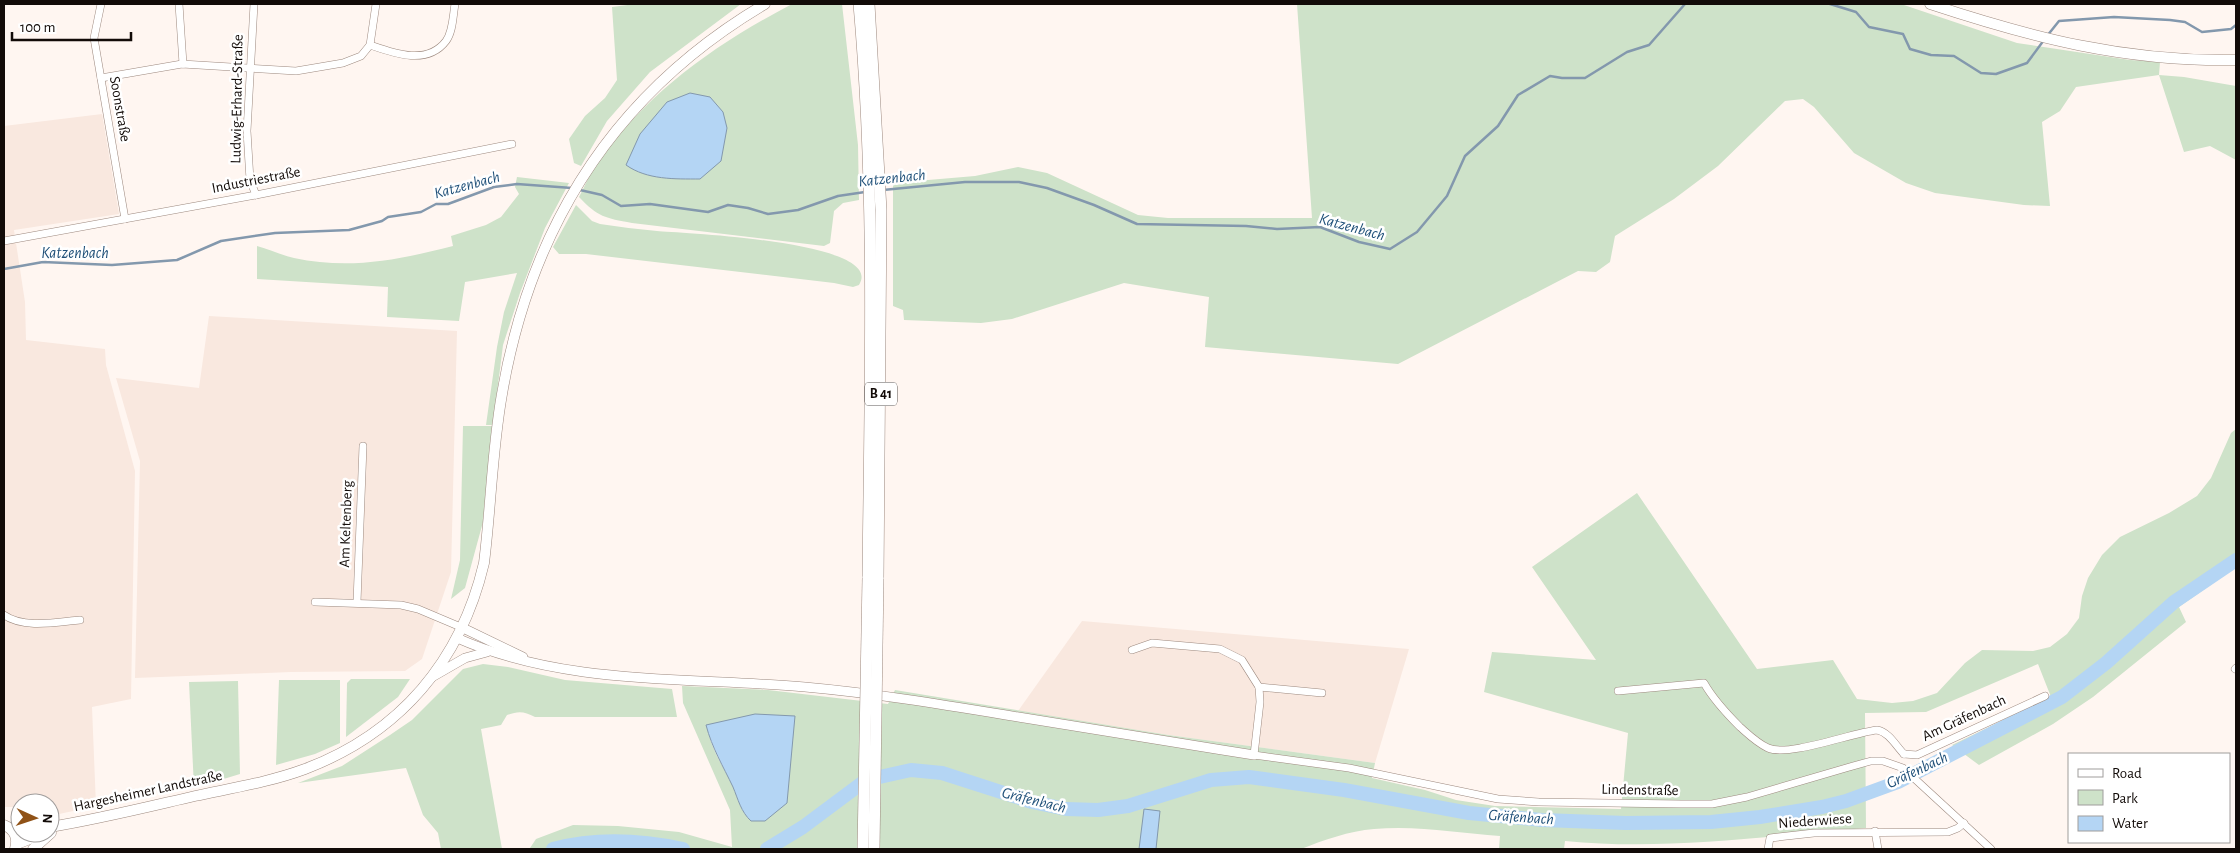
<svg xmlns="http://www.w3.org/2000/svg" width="2240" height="853" viewBox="0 0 2240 853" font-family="'Alegreya Sans',sans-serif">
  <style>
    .built { fill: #f9e8df }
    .green { fill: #cee2c9; fill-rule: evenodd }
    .water { fill: #b4d5f4; stroke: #8398ad }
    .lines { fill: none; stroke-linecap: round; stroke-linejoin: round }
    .stream { stroke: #8398ad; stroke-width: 2.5 }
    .river { stroke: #b4d5f4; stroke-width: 14 }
    .minor-casing { stroke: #9d897f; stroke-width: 8 }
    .tertiary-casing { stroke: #9d897f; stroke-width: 10 }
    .secondary-casing { stroke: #9d897f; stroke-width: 11 }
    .trunk-casing { stroke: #9d897f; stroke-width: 12 }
    .minor { stroke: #fff; stroke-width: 7 }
    .tertiary { stroke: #fff; stroke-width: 9 }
    .secondary { stroke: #fff; stroke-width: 10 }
    .trunk { stroke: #fff; stroke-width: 11 }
    .trunk-bridge-casing { stroke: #9d897f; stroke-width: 12; stroke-linecap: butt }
    .trunk-bridge { stroke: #fff; stroke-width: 11 }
    .labels { text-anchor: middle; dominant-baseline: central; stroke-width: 5; stroke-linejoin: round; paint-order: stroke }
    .shield { fill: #fff; stroke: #595452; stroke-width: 1 }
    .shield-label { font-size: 14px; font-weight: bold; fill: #120b08 }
    .street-label { font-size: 15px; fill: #120b08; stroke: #fff }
    .water-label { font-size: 16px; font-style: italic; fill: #1e4f78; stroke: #fff }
  </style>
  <rect width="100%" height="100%" fill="#fff6f1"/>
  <!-- built -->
  <g class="built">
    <path d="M 102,114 L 119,214 L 14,230 L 25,302 L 26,340 L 105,349 L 106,365 L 135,471 L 131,699 L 92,707 L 96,806 L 50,816 L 50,803 L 20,803 L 20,812 L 13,807 L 4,807 L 4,126 Z"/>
    <path d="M 209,316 L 457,331 L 451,572 L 422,659 L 405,671 L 291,672 L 135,678 L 140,461 L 116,378 L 199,388 Z"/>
    <path d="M 1082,621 L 1409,649 L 1375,763 L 1168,735 L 1018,711 Z"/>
  </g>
  <!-- green -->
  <g class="green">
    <path d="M 635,4 L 741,4 L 650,72 L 607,121 L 581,166 L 574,163 L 569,139 L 585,116 L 605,98 L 617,80 L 612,7 Z"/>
    <path d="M 792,4 L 842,4 L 858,145 L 859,200 L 843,203 L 834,211 L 830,243 L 824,246 L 632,223 C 605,218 598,217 579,197 C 585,186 590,173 597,163 C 649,91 714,45 792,4 Z"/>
    <path d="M 1297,4 L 1901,4 L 2017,43 L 2130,60 L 2160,62 L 2159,75 L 2184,77 L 2236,86 L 2236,160 L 2210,146 L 2184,152 L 2159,75 L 2076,87 L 2060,111 L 2042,122 L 2050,206 L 2024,205 L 1935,193 L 1906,183 L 1854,153 L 1814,107 L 1803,99 L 1785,101 L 1718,166 L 1674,199 L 1615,236 L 1610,262 L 1596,272 L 1578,271 L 1398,364 L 1205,347 L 1209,297 L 1124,283 L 1012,319 L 981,323 L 904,320 L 903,310 L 893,306 L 893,183 L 975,176 L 1018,167 L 1047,173 L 1138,215 L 1168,218 L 1312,218 Z"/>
    <path d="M 517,177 L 569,183 L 545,228 L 520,293 L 503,345 L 493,425 L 486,425 L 497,347 L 504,312 L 517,273 L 465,282 L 459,321 L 387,317 L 388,287 L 257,279 L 257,246 C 269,249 281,255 294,258 C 350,270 398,260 453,246 L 451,236 L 486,225 L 501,217 L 519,194 L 515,187 Z"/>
    <path d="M 576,205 L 592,221 L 600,224 C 619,227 638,229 657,231 C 680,233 887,241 859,285 L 853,287 L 834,283 L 586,254 L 559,254 L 553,247 Z"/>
    <path d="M 463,426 L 492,426 L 483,522 L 465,588 L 451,599 L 460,560 Z"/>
    <path d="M 2236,429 L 2236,567 L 2179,607 L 2186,622 L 2093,697 L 2053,724 L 1979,765 L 1952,745 L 2051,697 L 2038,664 L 1926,712 L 1865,713 L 1866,828 C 1766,836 1665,851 1565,841 L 1564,849 L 1499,849 L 1500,836 C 1459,833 1416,825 1374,829 C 1349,831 1324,840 1301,849 L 524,849 L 530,848 L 536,839 L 573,825 L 618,826 L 679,832 L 732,847 L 730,810 L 683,703 L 682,686 L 768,690 L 888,704 L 895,690 L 1168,735 L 1375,763 L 1372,778 L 1425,790 L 1456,800 L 1495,806 L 1621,809 L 1628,733 L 1484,692 L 1492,652 L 1596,660 L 1532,567 L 1637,493 L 1757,669 L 1833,660 L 1857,699 L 1892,703 L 1913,701 L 1937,693 L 1965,663 L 1982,650 L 2033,651 L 2050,647 L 2067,634 L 2079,618 L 2082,596 L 2088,578 L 2102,555 L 2120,537 L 2169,513 L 2197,496 L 2211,478 L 2231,433 ZM 707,725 L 751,821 C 741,812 738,799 733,786 C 723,766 710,748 707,725 Z"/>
    <path d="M 483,664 L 508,667 L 565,680 L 672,689 L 677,717 L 535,717 C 524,711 518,711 507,715 L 501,725 L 481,729 L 502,849 L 441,849 L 438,833 L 423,815 L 406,768 L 298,783 L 342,766 L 390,735 L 412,720 L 463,669 Z"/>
    <path d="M 351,679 L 410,679 L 398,697 L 346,737 L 347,683 Z"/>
    <path d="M 279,680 L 340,680 L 340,743 L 315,754 L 276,765 Z"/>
    <path d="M 238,681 L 240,774 L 194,788 L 189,682 Z"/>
  </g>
  <!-- water -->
  <g class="water">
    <path d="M 690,93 L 710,97 L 723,112 L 727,128 L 721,161 L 700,179 C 675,179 647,180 626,165 L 640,134 L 667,102 Z"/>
    <path d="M 755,714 L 795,716 L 787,803 L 765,821 L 751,821 C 741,812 738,799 733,787 C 723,766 712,748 706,725 Z"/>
    <path d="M 1144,809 L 1160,811 L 1156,849 L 1139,849 Z"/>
  </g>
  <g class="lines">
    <!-- stream -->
    <g class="stream">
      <path d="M 1830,4 L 1856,12 L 1869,27 L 1903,34 L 1910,49 L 1931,55 L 1954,56 L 1981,73 L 1996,74 L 2027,63 L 2044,40"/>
      <path d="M 2047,36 L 2059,21 L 2114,17 L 2170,20 L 2185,22 L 2202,32 L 2231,29 L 2236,25"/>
      <path d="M 580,190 L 602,195 L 621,206 L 650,204 L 708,212 L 728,205 L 748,208 L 768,214 L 798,210 L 838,196 L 865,192"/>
      <path d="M 883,190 L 965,182 L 1019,182 L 1047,188 L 1094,205 L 1137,224 L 1246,226 L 1277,229 L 1320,227 L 1359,242 L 1390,249 L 1417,232 L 1447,196 L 1465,156 L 1498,126 L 1518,95 L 1550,76 L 1562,78 L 1585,78 L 1627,52 L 1649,45 L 1685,4"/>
      <path d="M 4,269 L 43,262 L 112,265 L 177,260 L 221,241 L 275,233 L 349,230 L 382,221 L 388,217 L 421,212 L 436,204 L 448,204 L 494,187 L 517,184 L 572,188"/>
    </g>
    <!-- river -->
    <g class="river">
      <path d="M 553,849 C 594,838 641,840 683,849"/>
      <path d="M 767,849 L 803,827 L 866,780 L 911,770 L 942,773 L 1032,802 L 1066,809 L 1098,810 L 1128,806 L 1211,780 L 1249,777 L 1344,790 L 1469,813 L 1542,820 L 1626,823 L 1711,822 L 1760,817 L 1822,807 L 1846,801 L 1898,782 L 2062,697 L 2106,663 L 2174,602 L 2236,560"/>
    </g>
    <!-- minor casing -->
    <g class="minor-casing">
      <g id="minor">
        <path d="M 101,4 L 94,38 L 125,219"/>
        <path d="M 179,4 L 183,64"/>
        <path d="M 254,4 L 247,131 L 250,180 L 256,195"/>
        <path d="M 370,45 C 393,53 427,66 446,41 C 453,32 453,15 455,4"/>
        <path d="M 101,78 L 182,64 L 296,71 L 343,63 L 361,56 L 370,45 L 376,4"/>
        <path d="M 4,241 L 256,195 L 512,144"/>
        <path d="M 315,602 L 401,605 L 418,609 L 463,628"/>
        <path d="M 357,602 L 363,446"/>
        <path d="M 4,615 C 24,629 57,622 80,620"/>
        <path d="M 1132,650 L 1152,643 L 1220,649 L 1242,660 L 1259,687 L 1260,702 L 1254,755 L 1349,768 L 1498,799 L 1539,802 L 1681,804 L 1712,804 L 1747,797 L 1846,768 L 1871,761 L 1883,761 L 1903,768 L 1991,849"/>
        <path d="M 2235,669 L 2236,668"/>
        <path d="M 1259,687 L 1322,693"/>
        <path d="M 1618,691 L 1704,683 C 1713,699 1727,714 1740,727 C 1749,735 1757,743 1768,748 C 1789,757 1851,733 1877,730 C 1889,732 1896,746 1904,754"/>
        <path d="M 1904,754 L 1917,755 L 2045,696"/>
        <path d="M 1875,831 L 1878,849"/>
        <path d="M 1768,849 L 1770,838 L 1814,833 L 1948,832 L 1958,828 L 1964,823"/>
      </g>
    </g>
    <!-- tertiary casing -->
    <g class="tertiary-casing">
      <g id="tertiary">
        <path d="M 463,628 L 523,657"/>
        <path d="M 457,638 C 565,686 689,677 805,687 C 872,693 939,704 1006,715 C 1088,728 1171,742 1254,755"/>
        <path d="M 432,677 L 465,658 L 487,652"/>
      </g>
    </g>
    <!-- secondary casing -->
    <g class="secondary-casing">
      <g id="secondary">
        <path d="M 1930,4 C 2033,38 2126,62 2236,60"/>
        <path d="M 4,825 C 15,830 18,838 15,849"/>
        <path d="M 50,827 C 99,819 147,807 195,796 C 232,788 270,782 305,769 C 400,733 461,661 484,563 C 491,507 492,450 502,394 C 531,224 616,92 765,4"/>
        <path d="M 17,844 L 45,833"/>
        <path d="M 33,849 L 51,833"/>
      </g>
    </g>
    <!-- trunk casing -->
    <g class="trunk-casing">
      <g id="trunk">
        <path d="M 859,4 C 876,195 870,387 868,578"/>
        <path d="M 869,4 L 881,210 L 878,579"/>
      </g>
    </g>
    <!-- minor -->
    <use href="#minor" class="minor"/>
    <!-- tertiary -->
    <use href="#tertiary" class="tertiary"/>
    <!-- secondary -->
    <use href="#secondary" class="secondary"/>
    <!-- trunk -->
    <use href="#trunk" class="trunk"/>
    <!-- trunk-bridge casing -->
    <g class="trunk-bridge-casing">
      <g id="trunk-bridge">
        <path d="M 863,849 L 868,578"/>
        <path d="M 874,849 L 878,579"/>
      </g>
    </g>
    <!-- trunk-bridge -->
    <use href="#trunk-bridge" class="trunk-bridge"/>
  </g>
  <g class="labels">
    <!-- shield labels -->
    <rect class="shield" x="865" y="382.5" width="32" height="23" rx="4"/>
    <g class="shield-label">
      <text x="881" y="394">B 41</text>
    </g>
    <!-- street labels -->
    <g class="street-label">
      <text transform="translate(237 99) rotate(-89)">Ludwig-Erhard-Straße</text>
      <text transform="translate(120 109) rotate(80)">Soonstraße</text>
      <text transform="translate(256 180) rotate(-11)">Industriestraße</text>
      <text transform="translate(346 524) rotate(-88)">Am Keltenberg</text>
      <text transform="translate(1964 718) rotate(-25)">Am Gräfenbach</text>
      <text transform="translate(1640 790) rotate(1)">Lindenstraße</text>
      <text transform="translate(148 791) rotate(-12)">Hargesheimer Landstraße</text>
      <text transform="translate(1815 821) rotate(-4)">Niederwiese</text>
    </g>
    <!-- water labels -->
    <g class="water-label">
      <text transform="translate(892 178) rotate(-6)">Katzenbach</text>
      <text transform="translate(467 185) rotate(-15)">Katzenbach</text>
      <text transform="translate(1352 227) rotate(15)">Katzenbach</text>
      <text x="75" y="253">Katzenbach</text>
      <text transform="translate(1917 770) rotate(-25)">Gräfenbach</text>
      <text transform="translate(1034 800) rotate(14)">Gräfenbach</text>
      <text transform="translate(1521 817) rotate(4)">Gräfenbach</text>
    </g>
  </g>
  <!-- border -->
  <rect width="2240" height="853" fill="none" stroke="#120b08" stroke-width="10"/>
  <!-- legend -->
  <rect x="2068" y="753" width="162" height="90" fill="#ffffff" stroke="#a09d9c"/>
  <rect x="2078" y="769" width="25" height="8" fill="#ffffff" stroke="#a09d9c"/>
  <text x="2112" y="778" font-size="15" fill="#120b08">Road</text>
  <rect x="2078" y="790" width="25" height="15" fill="#cee2c9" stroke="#a09d9c"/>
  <text x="2112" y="803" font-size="15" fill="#120b08">Park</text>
  <rect x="2078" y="816" width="25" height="15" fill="#b4d5f4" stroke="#a09d9c"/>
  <text x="2112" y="828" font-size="15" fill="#120b08">Water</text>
  <!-- north arrow -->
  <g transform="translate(35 818) rotate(93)"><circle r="24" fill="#ffffff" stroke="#a09d9c"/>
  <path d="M0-4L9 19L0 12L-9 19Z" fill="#905217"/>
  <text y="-8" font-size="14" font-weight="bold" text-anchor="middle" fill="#120b08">N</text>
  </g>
  <!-- scale -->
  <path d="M12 32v8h119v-8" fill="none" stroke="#120b08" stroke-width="2.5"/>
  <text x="20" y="32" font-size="15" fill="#120b08" stroke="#ffffff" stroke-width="4" paint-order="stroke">100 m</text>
</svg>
